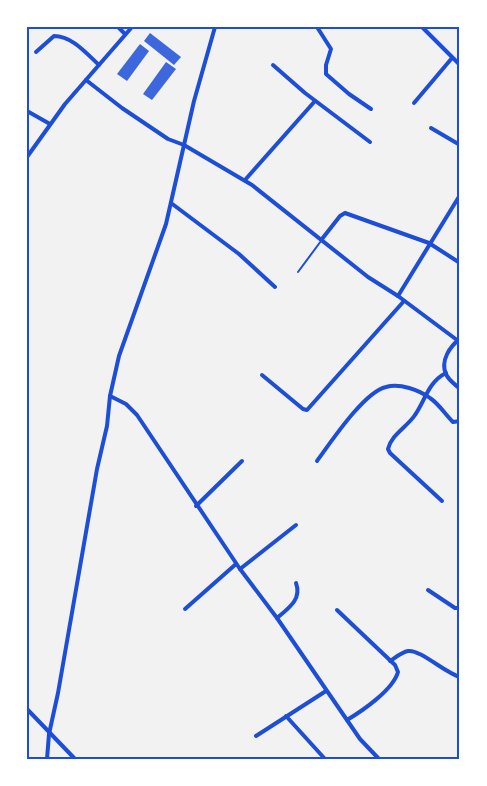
<svg xmlns="http://www.w3.org/2000/svg" width="487" height="786" viewBox="0 0 487 786" font-family="Mulish,sans-serif">
  <style>
    .building { fill: #3d67dc }
    .lines { fill: none; stroke-linecap: round; stroke-linejoin: round }
    .service { stroke: #1d4ed8; stroke-width: 2 }
    .minor { stroke: #1d4ed8; stroke-width: 4 }
    .neatline { fill: none; stroke: #1d4ed8; stroke-width: 2 }
  </style>
  <rect width="100%" height="100%" fill="#f2f2f2"/>
  <!-- building -->
  <g class="building">
    <path d="M 150,33 L 181,57 L 174,65 L 144,41 Z"/>
    <path d="M 140,44 L 149,51 L 127,81 L 117,74 Z"/>
    <path d="M 166,62 L 176,69 L 152,100 L 143,94 Z"/>
  </g>
  <g class="lines">
    <!-- service -->
    <path class="service" d="M 298,272 L 321,241"/>
    <!-- minor -->
    <g class="minor">
      <path d="M 118,27 L 125,34"/>
      <path d="M 317,27 L 331,49 L 326,65 L 326,74 L 349,94 L 371,109"/>
      <path d="M 422,27 L 460,65"/>
      <path d="M 36,52 L 54,36 C 72,36 86,53 99,65"/>
      <path d="M 273,65 L 305,93 L 370,142"/>
      <path d="M 86,80 L 122,108 L 168,139 L 184,145 L 252,185 L 368,277 L 398,296 L 457,340"/>
      <path d="M 414,103 L 452,58"/>
      <path d="M 27,111 L 50,124"/>
      <path d="M 431,128 L 460,145"/>
      <path d="M 27,157 L 65,104 L 132,27"/>
      <path d="M 245,180 L 315,101"/>
      <path d="M 171,203 L 239,254 L 275,287"/>
      <path d="M 322,239 L 340,216 L 345,213 L 429,243 L 460,263"/>
      <path d="M 398,296 L 460,195"/>
      <path d="M 460,339 C 450,346 440,361 446,374 C 448,380 456,385 460,389"/>
      <path d="M 262,375 L 303,409 L 307,410 L 404,301"/>
      <path d="M 110,396 L 126,404 L 137,415 L 240,569 L 277,618 L 360,739 L 379,759"/>
      <path d="M 317,461 C 331,442 364,392 386,387 C 400,383 419,390 430,398 C 439,404 445,414 453,422 L 460,421"/>
      <path d="M 442,501 L 390,453 L 388,449 C 391,435 407,427 415,415 C 425,401 428,382 446,373"/>
      <path d="M 196,506 L 242,461"/>
      <path d="M 240,569 L 296,525"/>
      <path d="M 428,590 L 455,608 L 460,608"/>
      <path d="M 185,609 L 236,564"/>
      <path d="M 337,610 L 395,665 L 398,672 C 393,690 362,711 347,720"/>
      <path d="M 277,618 C 289,608 302,599 296,583"/>
      <path d="M 390,661 C 396,657 402,652 408,651 C 420,649 445,673 460,677"/>
      <path d="M 27,709 L 75,759"/>
      <path d="M 286,716 L 325,759"/>
      <path d="M 256,736 L 326,691"/>
      <path d="M 47,759 L 49,734 L 58,693 L 97,469 L 107,426 L 110,396 L 119,356 L 166,224 L 194,101 L 215,27"/>
    </g>
  </g>
  <!-- border -->
  <rect width="487" height="786" fill="none" stroke="#ffffff" stroke-width="57"/>
  <rect x="28" y="28" width="430" height="730" class="neatline"/>
</svg>
